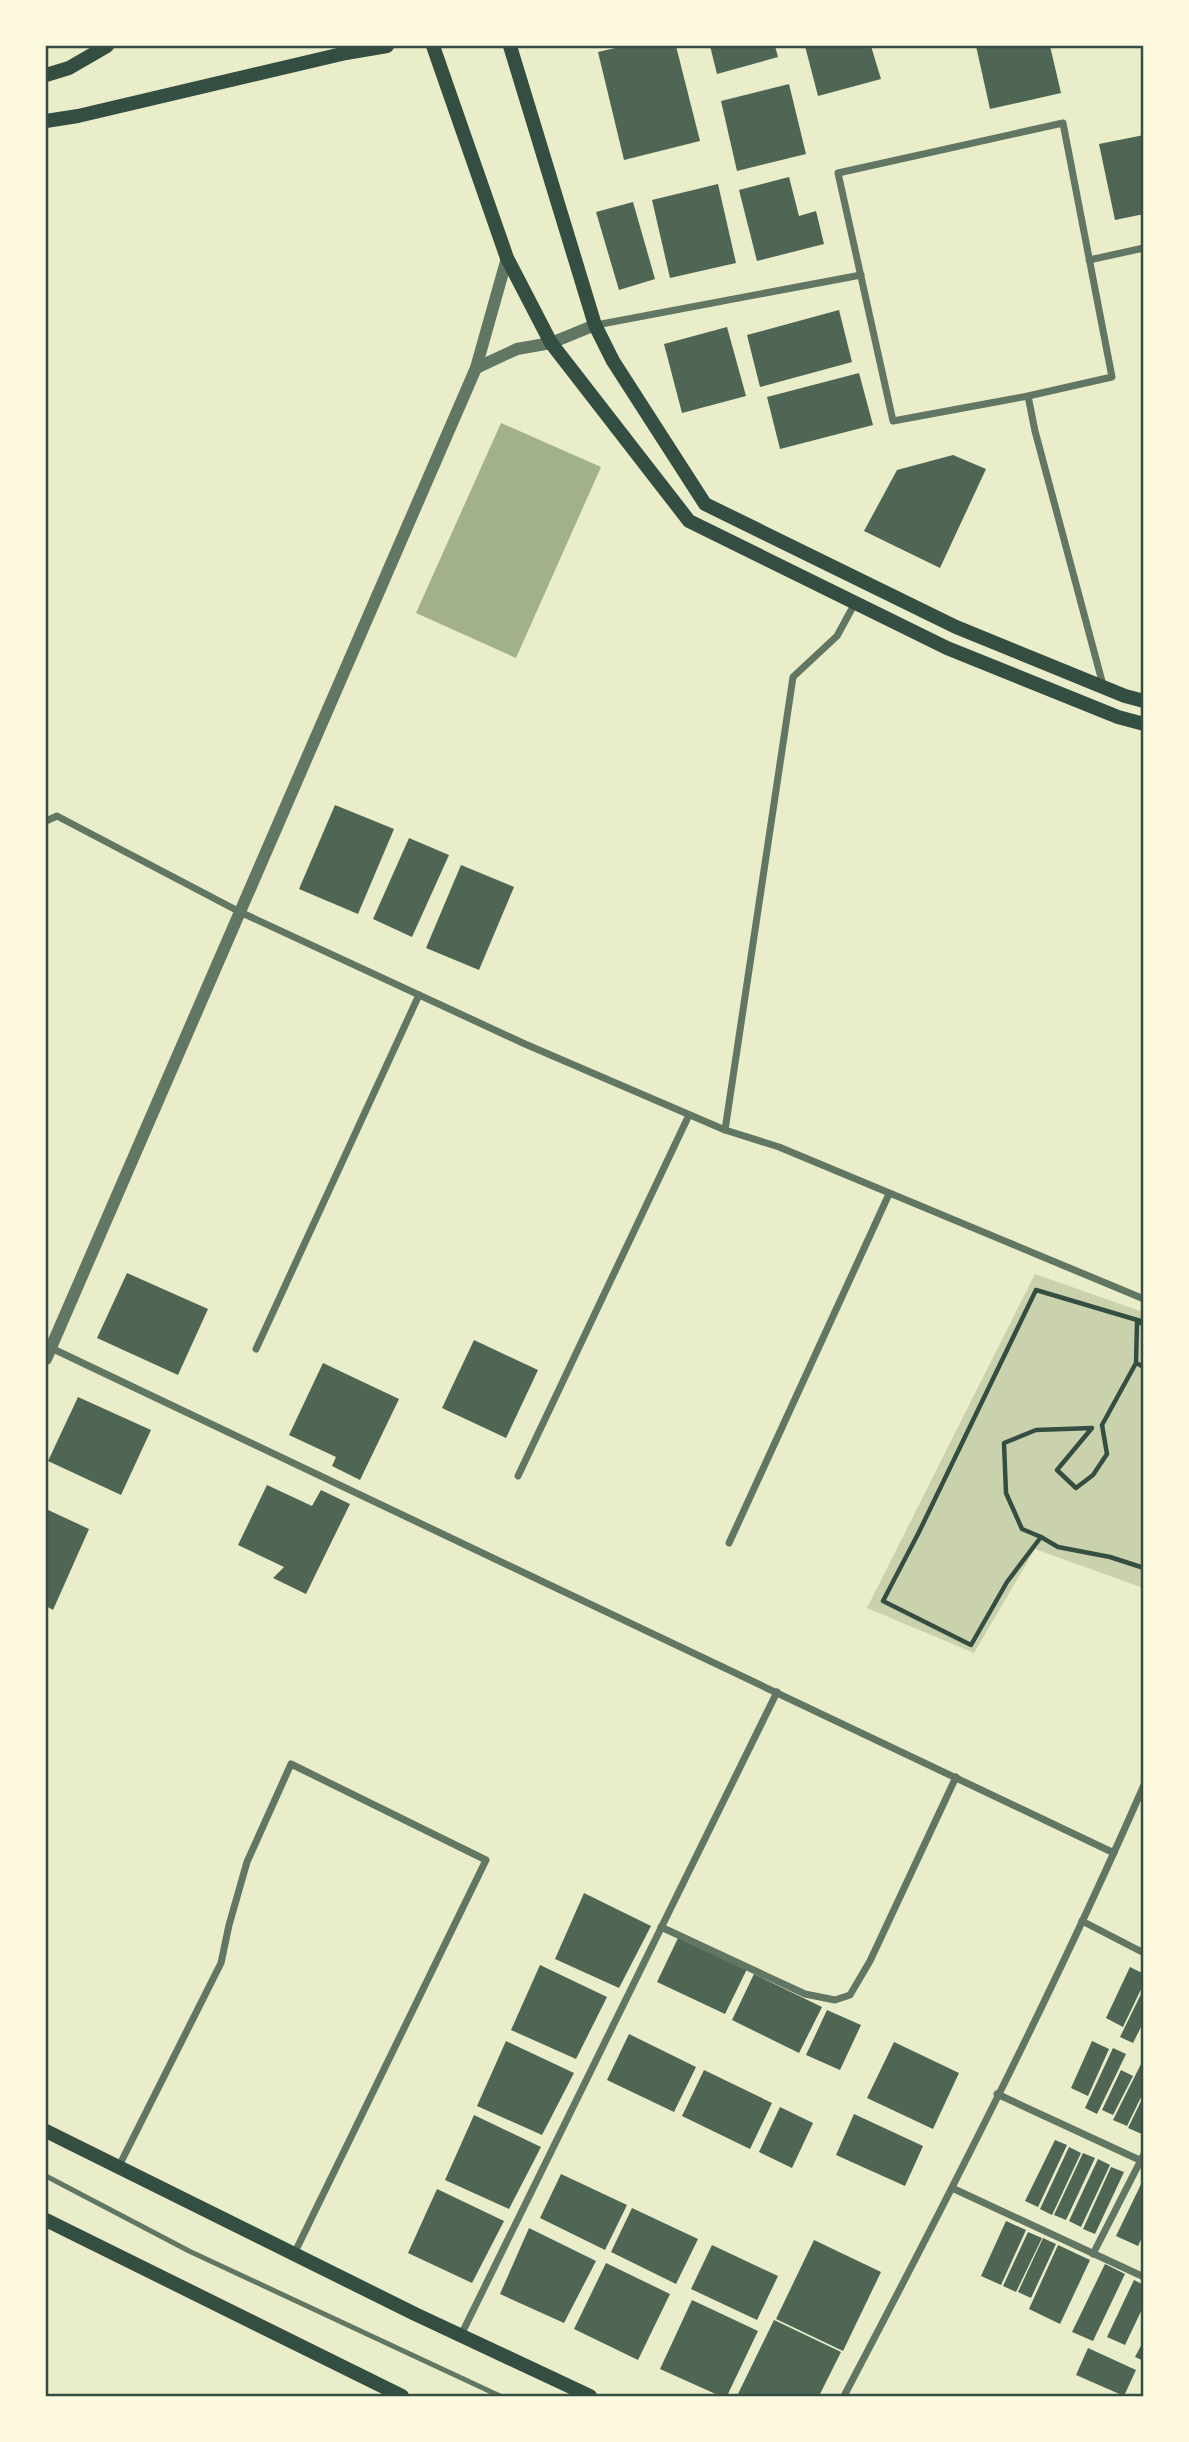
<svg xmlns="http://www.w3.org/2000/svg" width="1189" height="2442" viewBox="0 0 1189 2442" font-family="'Public Sans',sans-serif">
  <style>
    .green { fill: #cad2ad }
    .water { fill: #a3b18a }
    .building { fill: #4f6655 }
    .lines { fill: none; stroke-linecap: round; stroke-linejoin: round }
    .path { stroke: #344e41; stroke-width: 4.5 }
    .service { stroke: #617663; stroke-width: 5 }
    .minor { stroke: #617663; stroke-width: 7 }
    .tertiary { stroke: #617663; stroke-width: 12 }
    .secondary { stroke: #344e41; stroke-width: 14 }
    .neatline { fill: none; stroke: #344e41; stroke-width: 2.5 }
  </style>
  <rect width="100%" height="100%" fill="#e9edc9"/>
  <!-- green -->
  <path class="green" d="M 1035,1274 L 1143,1312 L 1143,1588 L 1035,1549 L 974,1653 L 867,1608 Z"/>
  <!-- water -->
  <path class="water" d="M 501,423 L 601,467 L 516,658 L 416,613 Z"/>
  <!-- building -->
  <g class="building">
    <path d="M 624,46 L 676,46 L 700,141 L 624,160 L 598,52 Z"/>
    <path d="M 710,46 L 775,46 L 778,57 L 717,74 Z"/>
    <path d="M 805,46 L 871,46 L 881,79 L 818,96 Z"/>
    <path d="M 976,46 L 1050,46 L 1061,93 L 990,109 Z"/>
    <path d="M 789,84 L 806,154 L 737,171 L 721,101 Z"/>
    <path d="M 1144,135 L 1144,214 L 1115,220 L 1099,144 Z"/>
    <path d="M 789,177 L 799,216 L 816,211 L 824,244 L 757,261 L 739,190 Z"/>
    <path d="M 718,184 L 736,263 L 670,278 L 652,200 Z"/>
    <path d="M 633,202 L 655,279 L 619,290 L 596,212 Z"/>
    <path d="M 839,310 L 852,362 L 760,387 L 747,335 Z"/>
    <path d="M 727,327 L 746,396 L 682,413 L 664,344 Z"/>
    <path d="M 859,373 L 873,425 L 780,449 L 767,397 Z"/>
    <path d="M 953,455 L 986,469 L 940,568 L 864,531 L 897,470 Z"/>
    <path d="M 335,805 L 394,829 L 358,914 L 299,889 Z"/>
    <path d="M 409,838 L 449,855 L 412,937 L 373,919 Z"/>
    <path d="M 461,865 L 514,887 L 479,970 L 426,948 Z"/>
    <path d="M 127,1273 L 208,1309 L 178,1375 L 97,1338 Z"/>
    <path d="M 474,1340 L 538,1370 L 506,1438 L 442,1408 Z"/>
    <path d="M 323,1363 L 399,1399 L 360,1480 L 332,1466 L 336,1457 L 289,1435 Z"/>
    <path d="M 78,1397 L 151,1430 L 121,1495 L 48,1461 Z"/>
    <path d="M 267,1485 L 312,1506 L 321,1490 L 350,1504 L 306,1594 L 273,1578 L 284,1567 L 238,1545 Z"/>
    <path d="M 46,1509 L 89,1529 L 53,1610 L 46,1606 Z"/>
    <path d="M 584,1893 L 651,1926 L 619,1988 L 555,1959 Z"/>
    <path d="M 679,1936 L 747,1969 L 725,2014 L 657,1982 Z"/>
    <path d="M 540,1965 L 607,1997 L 576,2059 L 511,2030 Z"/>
    <path d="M 1130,1967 L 1144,1974 L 1144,1983 L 1123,2027 L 1106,2018 Z"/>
    <path d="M 754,1974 L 822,2007 L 799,2053 L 732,2020 Z"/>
    <path d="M 1144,1988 L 1144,2021 L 1133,2043 L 1120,2037 Z"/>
    <path d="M 827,2010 L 861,2025 L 840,2070 L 806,2055 Z"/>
    <path d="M 629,2034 L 696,2067 L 674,2112 L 607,2080 Z"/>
    <path d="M 506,2041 L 574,2073 L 542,2135 L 477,2106 Z"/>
    <path d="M 1092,2041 L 1109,2049 L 1088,2096 L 1071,2088 Z"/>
    <path d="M 894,2042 L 959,2073 L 933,2129 L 867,2098 Z"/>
    <path d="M 1113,2048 L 1126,2054 L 1097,2114 L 1085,2108 Z"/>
    <path d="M 1144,2058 L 1144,2091 L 1127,2126 L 1113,2120 Z"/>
    <path d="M 704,2070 L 772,2103 L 750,2149 L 682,2116 Z"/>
    <path d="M 1121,2070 L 1133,2076 L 1113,2115 L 1102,2110 Z"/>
    <path d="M 1144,2095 L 1144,2135 L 1128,2128 Z"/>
    <path d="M 780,2107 L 813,2123 L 792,2168 L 759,2152 Z"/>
    <path d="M 854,2114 L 923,2146 L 905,2186 L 836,2155 Z"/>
    <path d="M 474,2115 L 541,2147 L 509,2209 L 445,2180 Z"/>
    <path d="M 1055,2140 L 1067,2145 L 1038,2207 L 1025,2201 Z"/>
    <path d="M 1069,2147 L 1081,2153 L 1052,2215 L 1040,2209 Z"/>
    <path d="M 1083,2153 L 1095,2158 L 1066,2220 L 1054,2215 Z"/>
    <path d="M 1098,2159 L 1110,2165 L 1081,2227 L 1069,2221 Z"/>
    <path d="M 1111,2167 L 1124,2172 L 1095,2234 L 1083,2229 Z"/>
    <path d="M 561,2174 L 627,2205 L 605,2250 L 540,2218 Z"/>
    <path d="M 1144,2178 L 1144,2233 L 1138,2246 L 1116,2236 Z"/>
    <path d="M 437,2189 L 504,2221 L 472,2283 L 408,2253 Z"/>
    <path d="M 632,2208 L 698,2239 L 676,2284 L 611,2252 Z"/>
    <path d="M 1006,2221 L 1026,2230 L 1001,2285 L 981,2276 Z"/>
    <path d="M 529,2228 L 596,2261 L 564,2323 L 500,2294 Z"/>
    <path d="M 1028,2232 L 1042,2238 L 1016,2292 L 1003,2286 Z"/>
    <path d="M 1043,2238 L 1056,2244 L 1031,2298 L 1018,2292 Z"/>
    <path d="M 814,2240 L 881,2272 L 843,2351 L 776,2319 Z"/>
    <path d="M 712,2245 L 778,2276 L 757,2320 L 691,2289 Z"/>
    <path d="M 1058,2245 L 1090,2260 L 1060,2324 L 1029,2309 Z"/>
    <path d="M 606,2263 L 670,2294 L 638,2360 L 574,2329 Z"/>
    <path d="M 1105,2264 L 1125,2274 L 1093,2341 L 1072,2332 Z"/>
    <path d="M 1134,2280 L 1144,2285 L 1144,2305 L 1125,2345 L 1107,2337 Z"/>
    <path d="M 692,2300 L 758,2331 L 727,2396 L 720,2396 L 660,2369 Z"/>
    <path d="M 774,2320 L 841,2352 L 819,2396 L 737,2396 Z"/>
    <path d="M 1144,2340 L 1144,2361 L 1135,2357 Z"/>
    <path d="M 1088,2348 L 1136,2370 L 1124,2396 L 1076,2375 Z"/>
  </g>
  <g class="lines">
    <!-- path -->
    <g class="path">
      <path d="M 1144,1322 L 1036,1290 L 919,1532 L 883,1601 L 971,1645 L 1007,1582 L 1041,1537 L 1058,1547 L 1110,1557 L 1144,1568"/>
      <path d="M 1140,1323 L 1137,1322 L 1136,1363 L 1144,1367"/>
      <path d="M 1041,1537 L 1022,1529 L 1006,1493 L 1004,1443 L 1036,1430 L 1092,1428 L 1057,1470 L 1076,1488 L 1093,1475 L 1107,1454 L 1102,1425 L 1136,1363"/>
    </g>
    <!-- service -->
    <path class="service" d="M 46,2176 L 189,2251 L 500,2396"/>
    <!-- minor -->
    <g class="minor">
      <path d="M 1089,260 L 1144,248"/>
      <path d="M 596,325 L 861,275"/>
      <path d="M 1028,396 L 1112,377 L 1063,123 L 838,173 L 893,421 L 1028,396 L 1035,431 L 1103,685"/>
      <path d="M 46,821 L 57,816 L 240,912 L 525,1044 L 725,1130 L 779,1147 L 1144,1299"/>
      <path d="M 725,1130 L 793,677 L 837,636 L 855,603"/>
      <path d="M 49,1347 L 1114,1853"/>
      <path d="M 256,1349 L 419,995"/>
      <path d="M 518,1476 L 689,1115"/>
      <path d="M 729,1543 L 889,1194"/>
      <path d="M 1082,1921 L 1144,1953"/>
      <path d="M 661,1927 L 805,1994 L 835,2000 L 850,1995 L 870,1961 L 956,1777"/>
      <path d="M 997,2094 L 1144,2162"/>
      <path d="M 119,2166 L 221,1963 L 229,1925 L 247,1862 L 291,1764 L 486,1860 L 294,2254"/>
      <path d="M 952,2188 L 1144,2277"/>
      <path d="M 1093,2254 L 1144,2154"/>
      <path d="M 461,2335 L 777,1692"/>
      <path d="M 844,2396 C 949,2196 1053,1993 1144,1785"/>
    </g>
    <!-- tertiary -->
    <g class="tertiary">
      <path d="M 476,368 L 517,349 L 551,343 L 595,325"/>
      <path d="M 46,1359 L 476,368 L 507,258"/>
    </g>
    <!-- secondary -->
    <g class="secondary">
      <path d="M 433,46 L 507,258 L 551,343 L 689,521 L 947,648 L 1118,717 L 1144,724"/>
      <path d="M 510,46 L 595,325 L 613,361 L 705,504 L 956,627 L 1125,696 L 1144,701"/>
      <path d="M 46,75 L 69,68 L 107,46"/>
      <path d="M 46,121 L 78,116 L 346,53 L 387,46"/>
      <path d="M 46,2131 L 415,2314 L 590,2396"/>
      <path d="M 46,2220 L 402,2396"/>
    </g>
  </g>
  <!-- border -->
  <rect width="1189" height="2442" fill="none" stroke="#fefae0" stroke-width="94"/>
  <rect x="47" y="47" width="1095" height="2348" class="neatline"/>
</svg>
